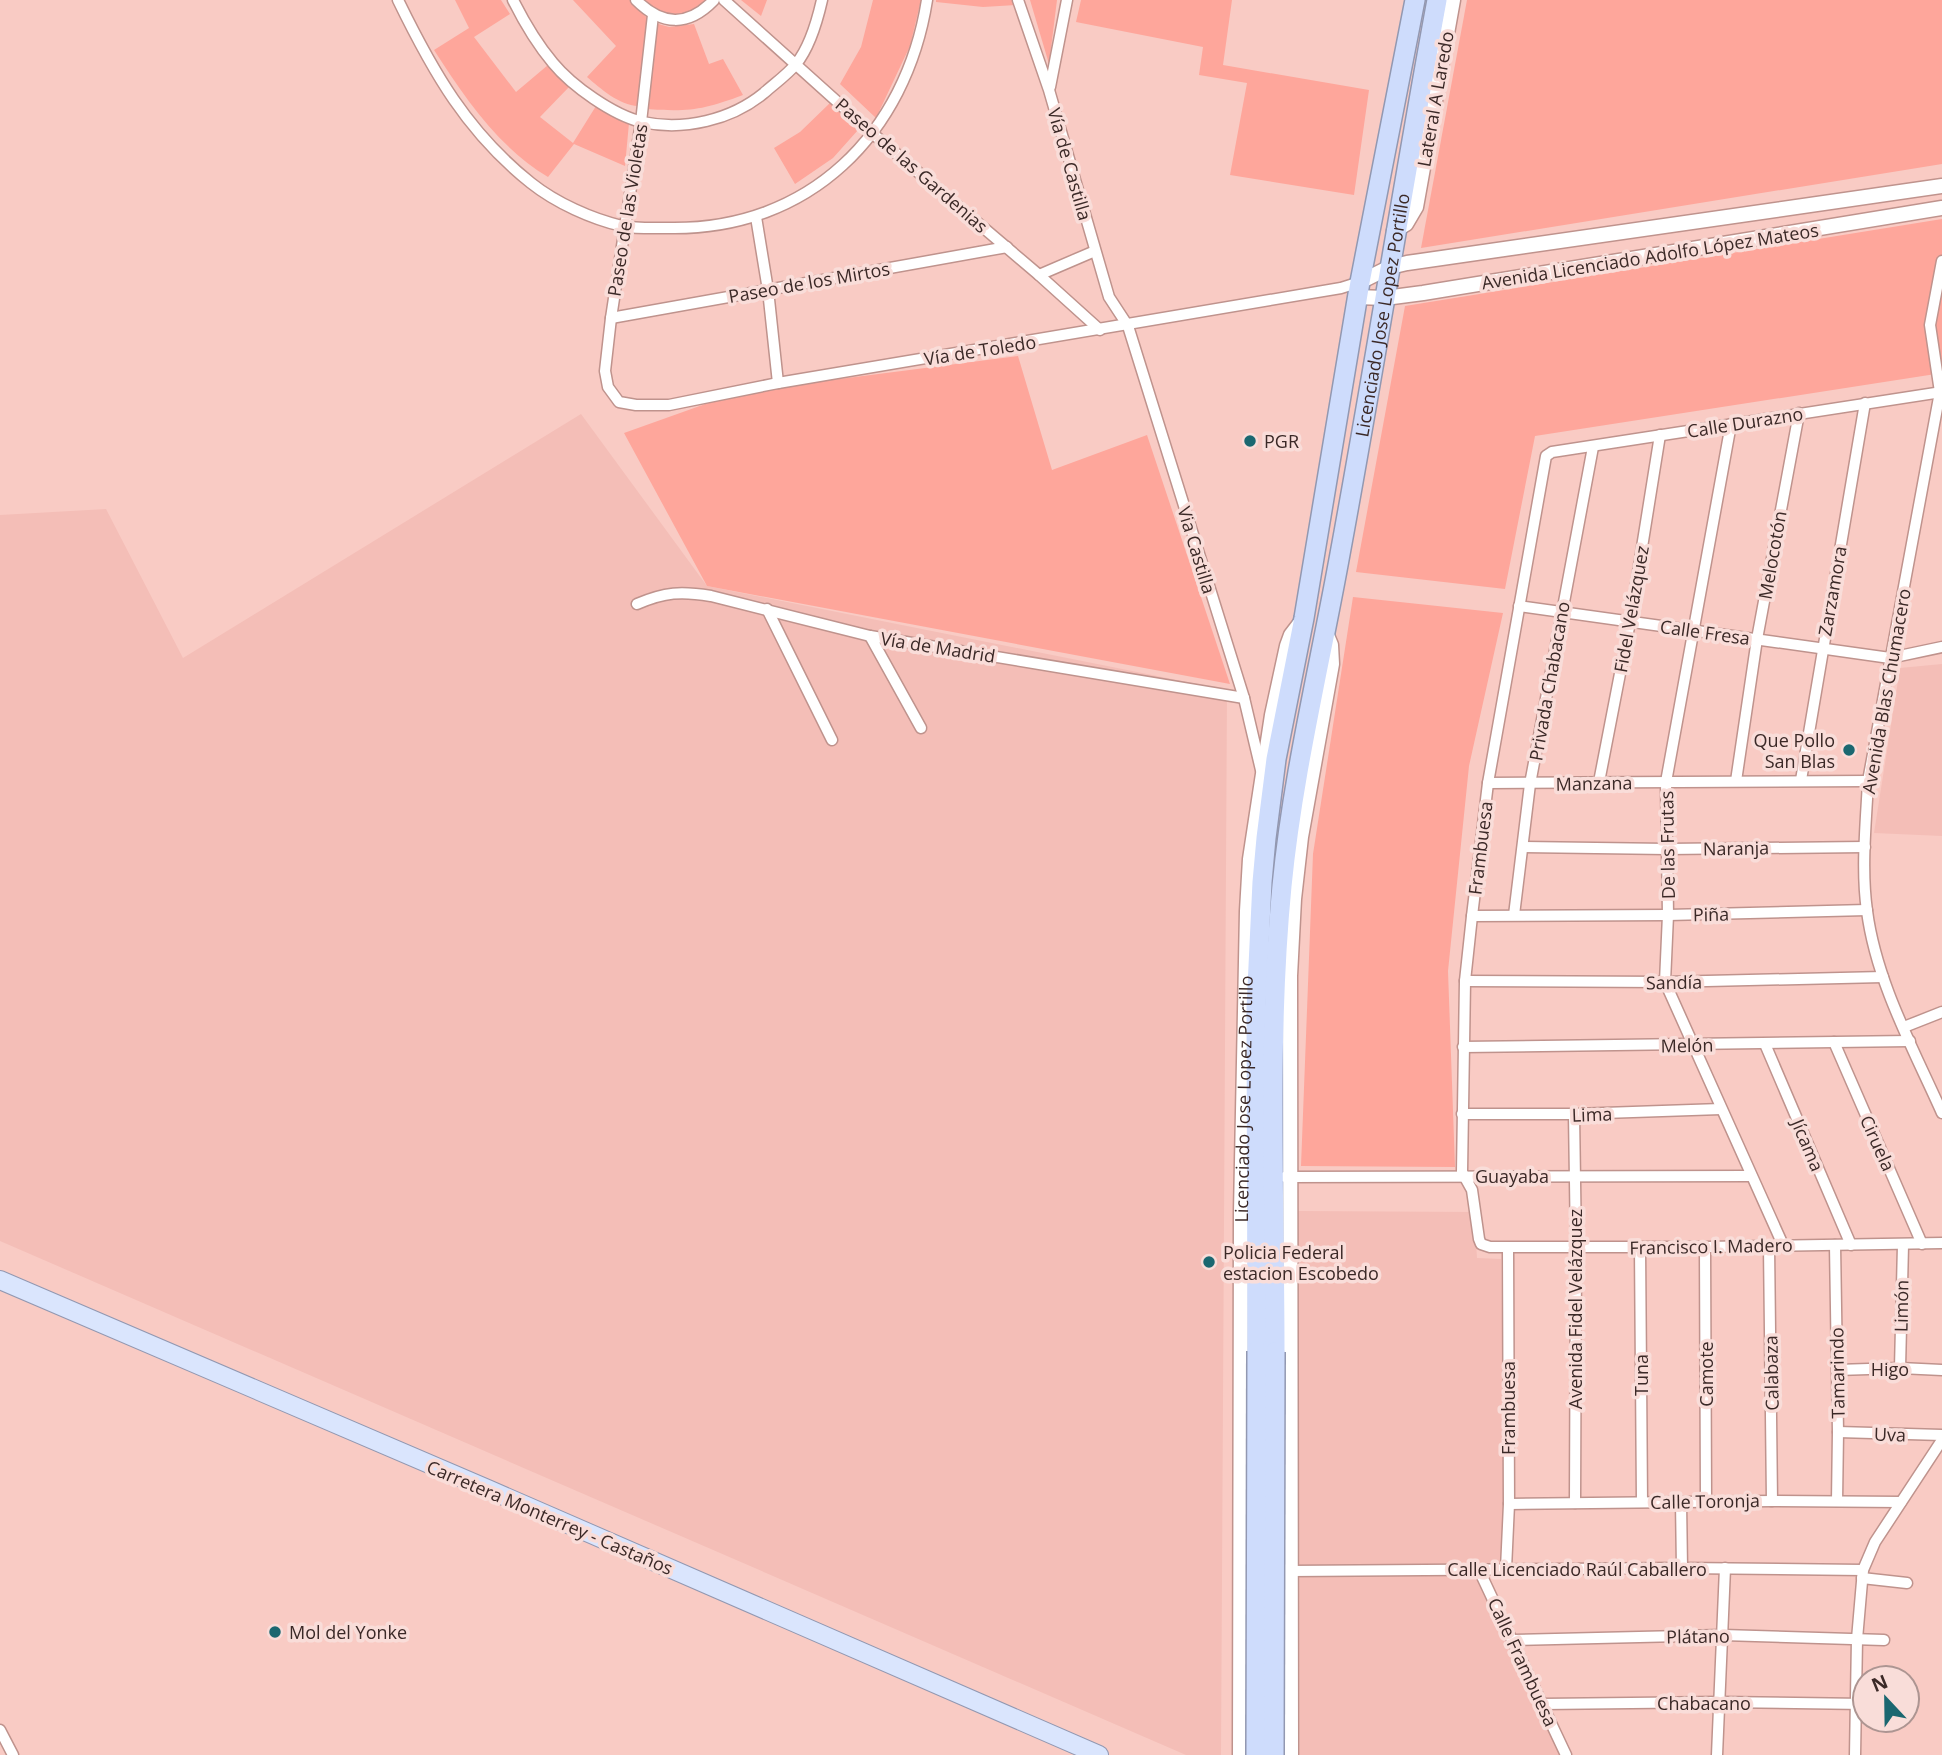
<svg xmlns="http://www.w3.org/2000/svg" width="1942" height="1755" viewBox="0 0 1942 1755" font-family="'Open Sans',sans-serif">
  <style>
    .built { fill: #f4beb7 }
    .green { fill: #fea69b }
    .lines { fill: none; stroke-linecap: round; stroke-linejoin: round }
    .minor-casing { stroke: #bf938d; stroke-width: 13 }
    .tertiary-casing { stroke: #bf938d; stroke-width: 17 }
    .primary-casing { stroke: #9298b1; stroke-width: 20 }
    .trunk-casing { stroke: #9298b1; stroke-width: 22 }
    .minor { stroke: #fff; stroke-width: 10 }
    .tertiary { stroke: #fff; stroke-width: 14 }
    .primary { stroke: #dae5fd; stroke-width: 18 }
    .trunk { stroke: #cedcfc; stroke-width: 19 }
    .trunk-bridge-casing { stroke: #9298b1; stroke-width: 22; stroke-linecap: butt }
    .trunk-bridge { stroke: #cedcfc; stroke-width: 19 }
    .poi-dot { fill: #1b6770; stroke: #f9ddd9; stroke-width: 2.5 }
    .labels { text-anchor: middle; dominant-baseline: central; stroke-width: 7; stroke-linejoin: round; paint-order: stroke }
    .street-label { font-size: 18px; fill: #3b2927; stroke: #f9ddd9 }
    .poi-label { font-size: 18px; fill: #3b2927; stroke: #f9ddd9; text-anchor: start }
  </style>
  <rect width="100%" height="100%" fill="#f9cbc4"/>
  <!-- built -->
  <g class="built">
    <path d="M 581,414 L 707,586 L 1227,690 L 1221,1755 L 1186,1755 L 0,1241 L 0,515 L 106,509 L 183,658 Z"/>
    <path d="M 1942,664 L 1942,836 L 1874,833 L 1900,668 Z"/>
    <path d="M 1298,1211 L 1474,1212 L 1477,1258 L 1501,1259 L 1506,1562 L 1479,1572 L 1561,1755 L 1300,1755 Z"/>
  </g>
  <!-- green -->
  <g class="green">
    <path d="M 455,0 L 501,0 L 510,14 L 474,37 L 516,92 L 548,65 L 569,87 L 540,117 L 573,143 L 596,106 L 629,123 L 625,166 L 574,144 L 548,177 C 498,147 465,98 434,50 L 469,28 Z"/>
    <path d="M 573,0 L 631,0 L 647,18 L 638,106 C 619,105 601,89 587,77 L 616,46 Z"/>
    <path d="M 644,0 L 708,0 C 684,18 667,21 644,0 Z"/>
    <path d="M 741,0 L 767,0 L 761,16 Z"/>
    <path d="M 873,0 L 921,0 L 910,46 L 876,118 L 840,84 L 861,47 Z"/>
    <path d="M 936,0 L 1014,0 L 1016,5 L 983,7 L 936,2 Z"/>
    <path d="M 1030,0 L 1057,0 L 1049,64 Z"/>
    <path d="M 1081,0 L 1232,0 L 1223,65 L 1369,90 L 1354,195 L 1230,175 L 1247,83 L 1199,75 L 1203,47 L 1076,22 Z"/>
    <path d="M 1467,0 L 1942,0 L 1942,164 L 1421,248 Z"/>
    <path d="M 655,23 L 669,27 L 694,24 L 709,64 L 723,59 L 743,95 C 703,110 689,112 646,109 Z"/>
    <path d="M 830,103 L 858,130 L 833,158 L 795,184 L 774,148 L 800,132 Z"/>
    <path d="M 1942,219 L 1942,373 L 1535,436 L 1505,589 L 1356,572 L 1405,306 Z"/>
    <path d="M 1018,356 L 1052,470 L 1147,435 L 1230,684 L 707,586 L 624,433 L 739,392 Z"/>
    <path d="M 1353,597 L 1503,613 L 1469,766 L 1448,971 L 1455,1167 L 1301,1166 L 1313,854 Z"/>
  </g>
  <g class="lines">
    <!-- minor casing -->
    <g class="minor-casing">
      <g id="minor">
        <path d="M 398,0 C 433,72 467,132 531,183 C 556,203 592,219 622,226 C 638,229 655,228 670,228 C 809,230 906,134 927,0"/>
        <path d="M 513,0 C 524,22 537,44 553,63 C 572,86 613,115 642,122 C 684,131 731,120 764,93 C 774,84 787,75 796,64 C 810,47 817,22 822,0"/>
        <path d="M 636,0 C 662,26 688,27 714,0"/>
        <path d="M 724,0 L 872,133 L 1039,275 L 1100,330"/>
        <path d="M 1018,0 L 1049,90 L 1109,297 L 1128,326 L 1244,698 L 1261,770"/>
        <path d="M 653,15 L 641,122 L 611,318 L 605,371 L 608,387 L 619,402 L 636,405 L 669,405 L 778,383 L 1341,288 L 1360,282"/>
        <path d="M 1050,87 L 1067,0"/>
        <path d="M 756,217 L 768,290 L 778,383"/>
        <path d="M 1942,261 L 1930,325 L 1940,392 L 1868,781 C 1866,823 1861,869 1867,911 C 1876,981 1913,1048 1942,1113"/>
        <path d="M 1039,275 L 1095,251"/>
        <path d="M 611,318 L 1007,247"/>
        <path d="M 1942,392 L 1552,452 L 1546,456 L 1488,783 L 1472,916 L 1465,981 L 1462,1172 L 1472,1190 L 1479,1239 L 1481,1244 L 1490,1247 L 1705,1247 L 1942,1243"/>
        <path d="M 1731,424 L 1666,782 L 1668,915 L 1665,982 L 1783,1245"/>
        <path d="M 637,604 C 665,592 681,591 711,596 L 870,636 L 1244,698"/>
        <path d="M 1519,606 L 1890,658 L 1942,647"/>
        <path d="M 767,609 L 832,740"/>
        <path d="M 870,636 L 921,728"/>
        <path d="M 1801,780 L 1865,403"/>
        <path d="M 1736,781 L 1757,639 L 1799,413"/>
        <path d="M 1599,782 L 1630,622 L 1660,435"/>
        <path d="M 1488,783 L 1868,781"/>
        <path d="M 1523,847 L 1667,849 L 1865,847"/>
        <path d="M 1514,915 L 1530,784 L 1593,447"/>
        <path d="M 1472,916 L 1668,915 L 1867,910"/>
        <path d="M 1465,981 L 1665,982 L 1883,977"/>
        <path d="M 1904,1027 L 1942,1012"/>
        <path d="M 1834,1042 L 1922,1244"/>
        <path d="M 1765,1044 L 1851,1245"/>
        <path d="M 1463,1047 L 1910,1041"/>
        <path d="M 1462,1114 L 1574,1114 L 1721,1109"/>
        <path d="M 1574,1114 L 1576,1248 L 1575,1503"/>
        <path d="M 1285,1177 L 1750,1176"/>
        <path d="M 1835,1245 L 1838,1432 L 1837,1501"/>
        <path d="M 1769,1246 L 1772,1501"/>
        <path d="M 1705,1247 L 1706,1501"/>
        <path d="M 1640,1248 L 1642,1502"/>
        <path d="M 1900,1368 L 1903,1245"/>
        <path d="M 1837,1370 L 1900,1368 L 1942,1370"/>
        <path d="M 1838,1432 L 1942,1435"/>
        <path d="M 1681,1502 L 1682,1568"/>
        <path d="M 1509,1504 L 1772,1501 L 1901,1502"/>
        <path d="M 1506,1569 L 1509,1504 L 1508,1248"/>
        <path d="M 1479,1570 L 1566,1755"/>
        <path d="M 1290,1571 L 1682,1568 L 1863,1570"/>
        <path d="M 1862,1578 L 1907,1583"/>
        <path d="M 1513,1640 L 1723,1635 L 1884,1640"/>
        <path d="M 1542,1704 L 1720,1702 L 1865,1704"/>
        <path d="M 1907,1706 L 1908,1706"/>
        <path d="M 0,1730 L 13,1755"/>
        <path d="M 1717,1755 L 1725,1568"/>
        <path d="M 1855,1755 L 1857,1639 L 1863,1570 L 1875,1542 L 1942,1440"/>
      </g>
    </g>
    <!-- tertiary casing -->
    <g class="tertiary-casing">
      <g id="tertiary">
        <path d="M 1394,231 L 1406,224 L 1416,207 L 1453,0"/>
        <path d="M 1360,282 L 1390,267 L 1407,263 L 1942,186"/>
        <path d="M 1357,297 L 1385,298 L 1423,293 L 1942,208"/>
        <path id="s1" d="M 1240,1755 L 1241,1212 L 1247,911 L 1250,859 L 1272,715 L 1287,646 L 1291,635 L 1301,622"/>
        <path d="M 1291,1755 L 1290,976 L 1294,899 L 1301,837 L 1332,664 L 1331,645 L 1326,633"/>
      </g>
    </g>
    <!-- primary casing -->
    <g class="primary-casing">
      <path id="primary" d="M 0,1280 L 490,1490 L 1099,1755"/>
    </g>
    <!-- trunk casing -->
    <g class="trunk-casing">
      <g id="trunk">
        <path d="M 1257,1351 L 1256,1008 L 1262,882 L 1266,838 L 1276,759 L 1304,618 L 1360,282 L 1415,0"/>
        <path id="s2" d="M 1275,1352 C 1275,1197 1267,1040 1282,886 C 1293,774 1320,665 1340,554 C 1374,370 1403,185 1437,0"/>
      </g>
    </g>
    <!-- minor -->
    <use href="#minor" class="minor"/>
    <!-- tertiary -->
    <use href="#tertiary" class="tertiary"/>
    <!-- primary -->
    <use href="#primary" class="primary"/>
    <!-- trunk -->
    <use href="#trunk" class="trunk"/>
    <!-- trunk-bridge casing -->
    <g class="trunk-bridge-casing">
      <g id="trunk-bridge">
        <path d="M 1256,1755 L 1257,1351"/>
        <path d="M 1274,1755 L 1275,1352"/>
      </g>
    </g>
    <!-- trunk-bridge -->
    <use href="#trunk-bridge" class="trunk-bridge"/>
  </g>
  <!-- markers -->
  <g class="poi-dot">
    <circle cx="1250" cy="441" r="7"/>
    <circle cx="1849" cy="750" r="7"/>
    <circle cx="1209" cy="1262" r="7"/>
    <circle cx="275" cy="1632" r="7"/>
  </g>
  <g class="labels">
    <!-- street labels -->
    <g class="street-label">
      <text transform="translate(1435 99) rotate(-80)">Lateral A Laredo</text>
      <text transform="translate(1070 164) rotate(74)">Vía de Castilla</text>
      <text transform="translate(912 165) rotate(41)">Paseo de las Gardenias</text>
      <text transform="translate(627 210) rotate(-81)">Paseo de las Violetas</text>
      <text transform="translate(1650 256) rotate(-9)">Avenida Licenciado Adolfo López Mateos</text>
      <text transform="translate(809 282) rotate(-10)">Paseo de los Mirtos</text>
      <text stroke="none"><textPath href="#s2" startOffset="1046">Licenciado Jose Lopez Portillo</textPath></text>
      <text transform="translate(980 350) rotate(-9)">Vía de Toledo</text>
      <text transform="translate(1745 422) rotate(-9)">Calle Durazno</text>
      <text transform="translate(1197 550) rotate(73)">Via Castilla</text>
      <text transform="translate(1772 555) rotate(-80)">Melocotón</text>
      <text transform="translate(1832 591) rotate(-80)">Zarzamora</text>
      <text transform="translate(1631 609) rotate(-80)">Fidel Velázquez</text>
      <text transform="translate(1705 632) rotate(8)">Calle Fresa</text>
      <text transform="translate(938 647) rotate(9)">Vía de Madrid</text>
      <text transform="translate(1549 681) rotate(-80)">Privada Chabacano</text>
      <text transform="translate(1886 691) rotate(-80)">Avenida Blas Chumacero</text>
      <text transform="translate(1594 783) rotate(-1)">Manzana</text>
      <text transform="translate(1667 845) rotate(-91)">De las Frutas</text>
      <text transform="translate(1480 848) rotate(-83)">Frambuesa</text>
      <text transform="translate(1736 848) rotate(-1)">Naranja</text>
      <text transform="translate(1711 914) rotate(-1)">Piña</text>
      <text transform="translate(1674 982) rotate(-1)">Sandía</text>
      <text transform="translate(1687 1045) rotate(-1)">Melón</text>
      <text stroke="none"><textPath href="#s1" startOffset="656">Licenciado Jose Lopez Portillo</textPath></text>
      <text transform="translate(1592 1114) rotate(-2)">Lima</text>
      <text transform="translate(1878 1143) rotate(66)">Ciruela</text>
      <text transform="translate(1808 1145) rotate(67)">Jícama</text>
      <text x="1512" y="1176">Guayaba</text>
      <text transform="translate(1711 1246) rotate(-1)">Francisco I. Madero</text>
      <text transform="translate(1901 1306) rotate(-89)">Limón</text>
      <text transform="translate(1575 1309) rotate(-90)">Avenida Fidel Velázquez</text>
      <text x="1890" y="1369">Higo</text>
      <text transform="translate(1771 1373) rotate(-91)">Calabaza</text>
      <text transform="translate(1837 1373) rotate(-91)">Tamarindo</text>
      <text transform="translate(1706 1374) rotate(-90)">Camote</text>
      <text transform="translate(1641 1375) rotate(-90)">Tuna</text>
      <text transform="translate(1508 1408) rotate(-90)">Frambuesa</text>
      <text transform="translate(1890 1434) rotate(2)">Uva</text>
      <text transform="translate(1705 1501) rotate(-1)">Calle Toronja</text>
      <text transform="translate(550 1517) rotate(23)">Carretera Monterrey - Castaños</text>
      <text x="1577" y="1569">Calle Licenciado Raúl Caballero</text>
      <text transform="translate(1698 1636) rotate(-1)">Plátano</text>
      <text transform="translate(1523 1662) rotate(65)">Calle Frambuesa</text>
      <text x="1704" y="1703">Chabacano</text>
    </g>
    <!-- poi labels -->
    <g class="poi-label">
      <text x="1264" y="441">PGR</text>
      <text x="1835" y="740" text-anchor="end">Que Pollo<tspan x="1835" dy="21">San Blas</tspan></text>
      <text x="1223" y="1252">Policia Federal<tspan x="1223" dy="21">estacion Escobedo</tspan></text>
      <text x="289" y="1632">Mol del Yonke</text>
    </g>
  </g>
  <!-- north arrow -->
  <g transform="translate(1886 1699) rotate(338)"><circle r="33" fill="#f9ddd9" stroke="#ad9592" stroke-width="2"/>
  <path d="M0-5L12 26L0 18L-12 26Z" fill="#1b6770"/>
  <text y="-10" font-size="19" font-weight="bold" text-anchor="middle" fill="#3b2927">N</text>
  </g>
</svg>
